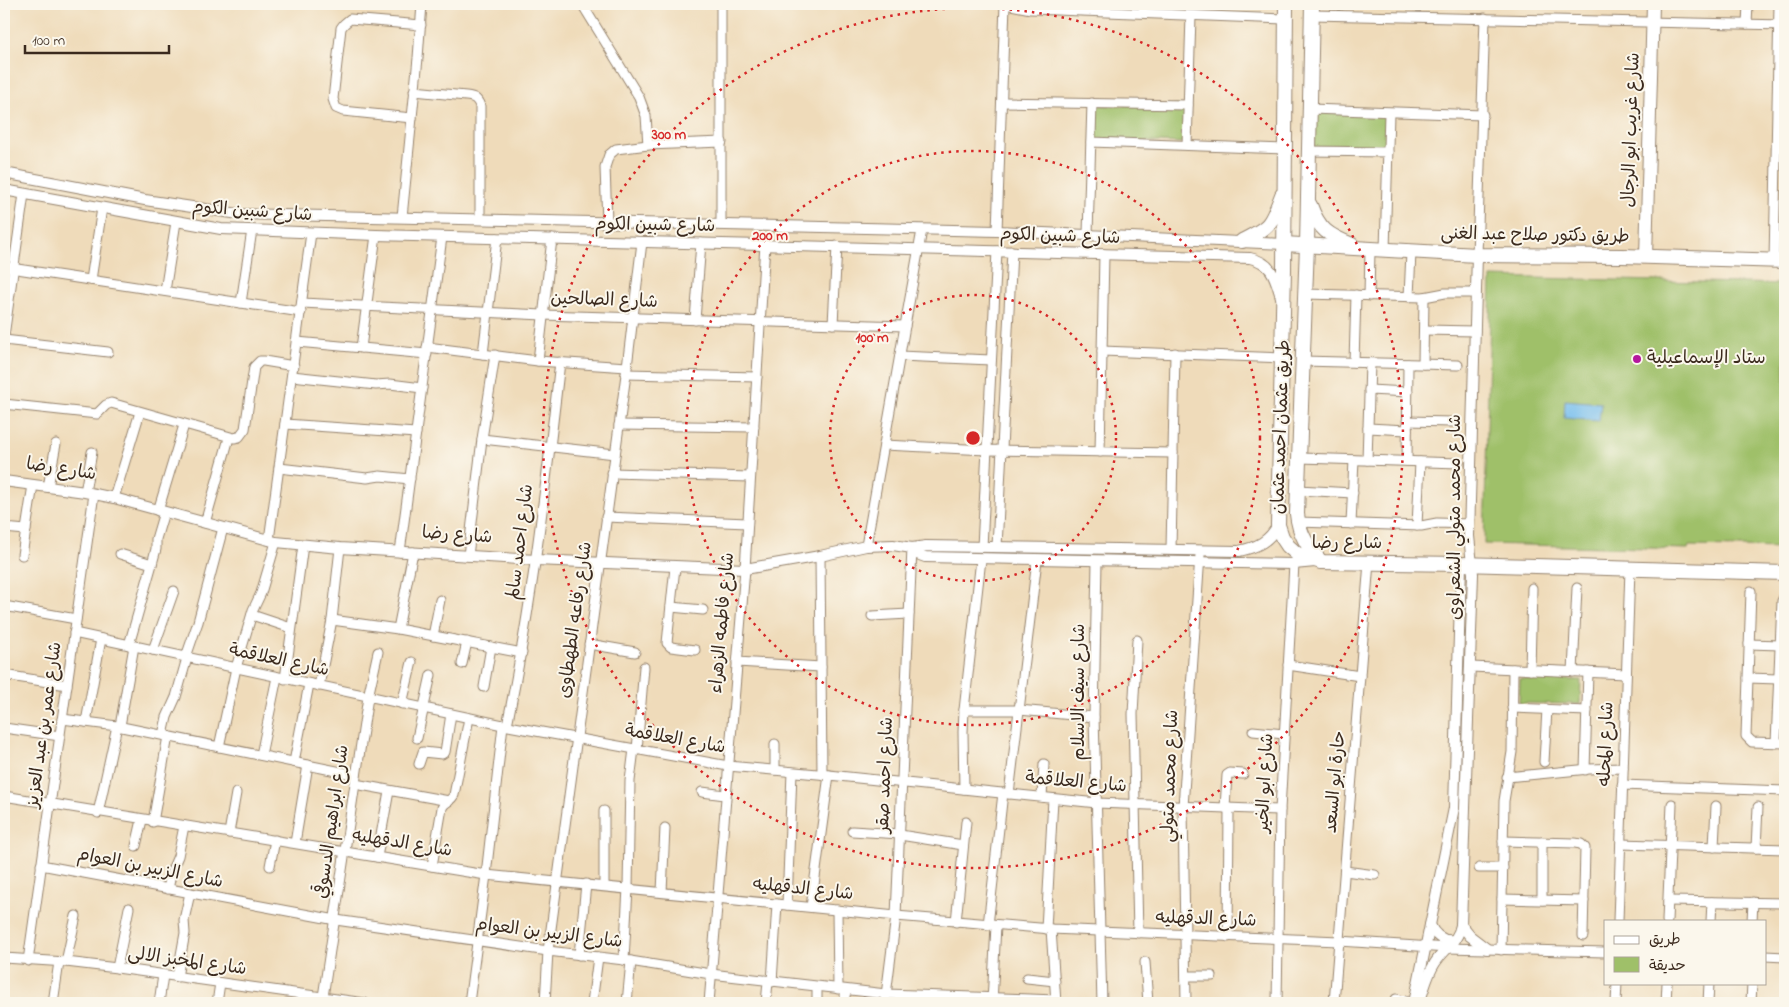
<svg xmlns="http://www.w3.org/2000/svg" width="1789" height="1007" viewBox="0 0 1789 1007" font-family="'Indie Flower','Playpen Sans Arabic',sans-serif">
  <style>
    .green { fill: #9fc069; stroke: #6d7544 }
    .water { fill: #76beee; stroke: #587486 }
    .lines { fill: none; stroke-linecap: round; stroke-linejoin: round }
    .minor-casing { stroke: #95826c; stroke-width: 11 }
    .tertiary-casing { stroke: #95826c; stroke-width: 12 }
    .secondary-casing { stroke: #95826c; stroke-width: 14 }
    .primary-casing { stroke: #95826c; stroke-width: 16 }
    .minor { stroke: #fff; stroke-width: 9 }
    .tertiary { stroke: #fff; stroke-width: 10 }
    .secondary { stroke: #fff; stroke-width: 12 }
    .primary { stroke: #fff; stroke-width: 14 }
    .ring { fill: none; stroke: #d62828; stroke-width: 2.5; stroke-dasharray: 2.5 5 }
    .poi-dot { fill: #b5179e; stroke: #fbf7ec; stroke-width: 2 }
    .labels { text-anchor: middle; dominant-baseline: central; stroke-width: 4; stroke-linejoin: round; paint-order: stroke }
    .street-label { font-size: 18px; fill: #3b2a1e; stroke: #fbf7ec }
    .poi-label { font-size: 18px; fill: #3b2a1e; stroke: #fbf7ec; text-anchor: start }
    .centre { fill: #d62828; stroke: #fbf7ec; stroke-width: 2.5 }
    .ring-label { font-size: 15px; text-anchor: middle; font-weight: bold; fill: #d62828; stroke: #fbf7ec; stroke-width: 4; stroke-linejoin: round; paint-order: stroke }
  </style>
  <rect width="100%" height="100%" fill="#fbf7ec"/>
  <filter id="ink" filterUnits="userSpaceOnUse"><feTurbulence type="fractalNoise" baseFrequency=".02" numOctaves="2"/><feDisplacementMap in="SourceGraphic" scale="10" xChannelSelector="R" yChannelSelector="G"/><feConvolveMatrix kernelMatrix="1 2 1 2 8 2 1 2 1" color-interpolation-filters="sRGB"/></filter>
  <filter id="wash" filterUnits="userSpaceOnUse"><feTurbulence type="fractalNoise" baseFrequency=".0096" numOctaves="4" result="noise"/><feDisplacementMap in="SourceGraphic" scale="20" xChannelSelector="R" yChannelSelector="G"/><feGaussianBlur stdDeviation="1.12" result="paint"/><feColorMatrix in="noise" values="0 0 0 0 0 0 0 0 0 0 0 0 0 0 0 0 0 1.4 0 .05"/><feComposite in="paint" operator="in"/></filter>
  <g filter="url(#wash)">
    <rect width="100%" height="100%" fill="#efdbba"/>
    <!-- green -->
    <g class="green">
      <path d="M 1093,105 L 1186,106 L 1186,143 L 1092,140 Z"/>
      <path d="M 1315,111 L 1388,114 L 1387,150 L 1314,149 Z"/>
      <path d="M 1491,277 L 1785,284 L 1785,548 L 1689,546 L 1688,549 L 1484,544 Z"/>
      <path d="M 1520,679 L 1581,680 L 1580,704 L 1519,703 Z"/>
    </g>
    <!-- water -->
    <path class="water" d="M 1565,400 L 1601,403 L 1599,421 L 1564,418 Z"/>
  </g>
  <g filter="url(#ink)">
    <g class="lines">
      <!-- minor casing -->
      <g class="minor-casing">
        <g id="minor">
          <path d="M 582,4 L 639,97 L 646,116 L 648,145"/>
          <path d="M 721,4 L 721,225"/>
          <path d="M 1006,4 L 1031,9 L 1285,19"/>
          <path d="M 1312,15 L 1785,25"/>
          <path d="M 1747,24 L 1748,4"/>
          <path d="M 414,91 L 466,96 C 474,97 477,98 480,106 L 480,219"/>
          <path d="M 1002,102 L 1188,105"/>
          <path d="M 1310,109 L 1483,115"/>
          <path d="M 412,118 L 343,111 L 336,108 L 333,99 L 341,28 L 344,24 L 350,19 L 421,25"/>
          <path d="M 1091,142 L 1286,149"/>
          <path d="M 1187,145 L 1191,16"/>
          <path d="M 1309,151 L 1388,152"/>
          <path d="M 402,217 L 418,58 L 422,4"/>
          <path d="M 607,223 L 605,167 L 609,155 L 616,149 L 648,145 L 722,142"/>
          <path d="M 997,231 L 1005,4"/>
          <path d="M 1088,234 L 1092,103"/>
          <path d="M 1385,250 L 1389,113"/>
          <path d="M 1477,255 L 1485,18"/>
          <path d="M 1774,261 L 1779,4"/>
          <path d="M 4,267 L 301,312"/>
          <path d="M 91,280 L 102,208"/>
          <path d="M 165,291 L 176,222"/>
          <path d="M 1305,294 L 1424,297 L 1445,293 L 1476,293"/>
          <path d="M 1369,296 L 1370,250"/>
          <path d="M 1409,297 L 1411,252"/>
          <path d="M 241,303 L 252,230"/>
          <path d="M 302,303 L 543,315 L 905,326"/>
          <path d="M 695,320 L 701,243"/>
          <path d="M 833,324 L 837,246"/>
          <path d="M 1424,330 L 1475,331"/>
          <path d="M 4,336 L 24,194"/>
          <path d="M 4,340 L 108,352"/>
          <path d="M 297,342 L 427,354"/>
          <path d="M 427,347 L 538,361 L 627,367"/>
          <path d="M 361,348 L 376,235"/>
          <path d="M 1102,351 L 1282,358"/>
          <path d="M 483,354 L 497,238"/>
          <path d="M 900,356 L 991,360"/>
          <path d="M 538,361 L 552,239"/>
          <path d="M 1303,361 L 1458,365"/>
          <path d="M 1354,362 L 1356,295"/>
          <path d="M 1423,364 L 1424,297"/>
          <path d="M 626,374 L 757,377"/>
          <path d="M 292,376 L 376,385 L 390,384 L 422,388"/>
          <path d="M 1369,390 L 1408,392"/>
          <path d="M 4,404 L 97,414 L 106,405 L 111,403 L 234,438 L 239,437 L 245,429 L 254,367 L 260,361 L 264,361 L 294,366"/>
          <path d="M 1407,421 L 1452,422"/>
          <path d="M 285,424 L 416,433"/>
          <path d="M 619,425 L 754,427"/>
          <path d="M 1368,428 L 1407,430"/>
          <path d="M 482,439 L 615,454"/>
          <path d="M 884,445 L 987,450 L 1173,453"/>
          <path d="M 1100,452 L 1104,254"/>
          <path d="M 1300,458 L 1459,463"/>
          <path d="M 1367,460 L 1370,363"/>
          <path d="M 1407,461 L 1408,364"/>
          <path d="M 279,468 L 367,478 L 380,476 L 410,479"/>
          <path d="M 612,473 L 750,477"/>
          <path d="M 48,487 L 56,444"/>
          <path d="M 1298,490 L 1353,493"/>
          <path d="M 85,492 L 92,452"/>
          <path d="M 114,498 L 140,412"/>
          <path d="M 158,511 L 184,425"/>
          <path d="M 606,517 L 747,523"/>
          <path d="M 1298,522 L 1421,526 L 1437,523 L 1469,524"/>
          <path d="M 205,523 L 229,438"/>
          <path d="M 1351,524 L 1354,460"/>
          <path d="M 1417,526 L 1420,462"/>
          <path d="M 4,528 L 26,530"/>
          <path d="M 269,540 L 311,233"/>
          <path d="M 866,546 L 922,230"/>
          <path d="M 982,547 L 997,251"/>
          <path d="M 997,547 L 1012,251"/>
          <path d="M 1171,550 L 1175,353"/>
          <path d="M 400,552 L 442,237"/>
          <path d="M 120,554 L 152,564"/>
          <path d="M 22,555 L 33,485"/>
          <path d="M 468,556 L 482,439 L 495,355"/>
          <path d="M 820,556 L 822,774"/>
          <path d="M 1097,561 L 1094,717 L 1102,1003"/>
          <path d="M 675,567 L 667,643 L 671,647 L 695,650"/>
          <path d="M 1751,591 L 1746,736 L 1752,742 L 1785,743"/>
          <path d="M 4,606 L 76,619"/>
          <path d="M 671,607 L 703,610"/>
          <path d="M 252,615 L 291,628"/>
          <path d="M 872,616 L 909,614"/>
          <path d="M 332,620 L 398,629 L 522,653"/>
          <path d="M 398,629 L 413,552"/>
          <path d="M 74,633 L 503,725 L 728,766 L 829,775 L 1097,803 L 1280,810"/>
          <path d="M 433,636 L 440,600"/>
          <path d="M 1137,640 L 1133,714 L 1138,933"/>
          <path d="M 589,644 L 635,652"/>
          <path d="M 1749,644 L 1780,645"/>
          <path d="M 129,645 L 152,564 L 156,549 L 156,539 L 164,512"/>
          <path d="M 153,650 L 174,591"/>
          <path d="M 186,657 L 198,622 L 223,528"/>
          <path d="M 737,662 L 821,667"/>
          <path d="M 462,664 L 467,642"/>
          <path d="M 1288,665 L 1360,676"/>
          <path d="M 1471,667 L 1626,674"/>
          <path d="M 1530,670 L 1532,588"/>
          <path d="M 1573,672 L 1577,588"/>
          <path d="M 4,675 L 67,685"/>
          <path d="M 1748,678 L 1778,679"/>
          <path d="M 285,679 L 303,545"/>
          <path d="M 319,686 L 332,620 L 340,548"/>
          <path d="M 484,687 L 491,647"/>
          <path d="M 402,704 L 412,662"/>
          <path d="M 1512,708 L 1587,711"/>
          <path d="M 964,710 L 1019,710 L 1094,717"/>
          <path d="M 62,719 L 117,726 L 356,775"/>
          <path d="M 86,722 L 101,639"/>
          <path d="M 507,725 C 532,605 546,484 560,362"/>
          <path d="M 120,726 L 134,646"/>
          <path d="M 4,728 L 60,736"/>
          <path d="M 1253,731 L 1284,734"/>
          <path d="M 163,735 L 167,717 L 176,697 L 187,658"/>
          <path d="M 417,738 L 431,675"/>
          <path d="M 1776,743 L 1782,601 L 1785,595"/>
          <path d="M 219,747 L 236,668 L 253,610 L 261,593 L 276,542"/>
          <path d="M 637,750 L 644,667"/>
          <path d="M 261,755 L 277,677"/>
          <path d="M 294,762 L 309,684"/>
          <path d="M 1544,762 L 1547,709"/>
          <path d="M 419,764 L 423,752 L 442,754 L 445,752 L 451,714"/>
          <path d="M 775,770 L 775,744"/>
          <path d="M 1585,770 L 1588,672"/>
          <path d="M 1507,777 L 1589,769 L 1623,768"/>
          <path d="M 355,784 L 449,801"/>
          <path d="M 1622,785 L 1785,791"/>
          <path d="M 964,789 L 963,732 L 964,710 L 981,559"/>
          <path d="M 702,792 L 725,795"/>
          <path d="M 1009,794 L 1037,560"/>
          <path d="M 4,796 L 486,875 L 896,916 L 1051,929 L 1339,941 L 1448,948 L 1605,952"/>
          <path d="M 1042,797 L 1044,764"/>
          <path d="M 1225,808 L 1227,775 L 1230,773 L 1243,774"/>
          <path d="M 604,811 L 604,886"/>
          <path d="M 98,813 L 117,726"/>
          <path d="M 153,822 L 168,736"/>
          <path d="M 852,831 L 900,834"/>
          <path d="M 229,833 L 236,793"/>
          <path d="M 900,835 L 963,845"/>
          <path d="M 1503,841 L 1575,843 L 1581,844 L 1585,848 L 1583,936"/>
          <path d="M 295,843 L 308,765"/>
          <path d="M 1621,844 L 1785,849"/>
          <path d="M 136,846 L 142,820"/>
          <path d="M 1714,847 L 1716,806"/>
          <path d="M 1756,848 L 1758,807"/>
          <path d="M 377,857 L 389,791"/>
          <path d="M 41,865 L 336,920 L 548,951 L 624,960 L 711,974 L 886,994 L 1056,1000"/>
          <path d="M 270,866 L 275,840"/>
          <path d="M 432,866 L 442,808 C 444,802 451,801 454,795 L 469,718"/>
          <path d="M 1479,868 L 1503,868"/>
          <path d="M 1345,871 L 1375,875"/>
          <path d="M 168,889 L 172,870 L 178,856 L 184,826"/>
          <path d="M 662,892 L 665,828"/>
          <path d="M 1502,899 L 1584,901"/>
          <path d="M 1542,900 L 1542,842"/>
          <path d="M 1668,901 L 1785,903"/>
          <path d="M 787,905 L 792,772"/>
          <path d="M 811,907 L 829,775"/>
          <path d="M 837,910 L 838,989"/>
          <path d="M 1618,921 L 1630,569"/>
          <path d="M 1667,921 L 1672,804"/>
          <path d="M 1711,921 L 1712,902"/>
          <path d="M 1752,921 L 1753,902"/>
          <path d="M 956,922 L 966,822"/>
          <path d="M 988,925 L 1003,793"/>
          <path d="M 1046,929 L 1053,799"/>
          <path d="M 1051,929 L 1056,1003"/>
          <path d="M 1228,937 L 1229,808"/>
          <path d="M 1501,950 L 1504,801 L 1512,752 L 1513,669"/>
          <path d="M 579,955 L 586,884"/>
          <path d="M 1765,956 L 1785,957"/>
          <path d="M 4,958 L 66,962 L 117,968 L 365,1003"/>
          <path d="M 624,960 L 628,888 L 630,781 L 634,749"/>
          <path d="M 28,961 L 94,494"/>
          <path d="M 66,962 L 76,916"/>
          <path d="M 1145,962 L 1148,1003"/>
          <path d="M 117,968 L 129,908"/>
          <path d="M 1186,976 L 1212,976"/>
          <path d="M 177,977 L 185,933 L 184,920 L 190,893"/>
          <path d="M 1027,978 L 1055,981"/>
          <path d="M 772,982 L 777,904"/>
          <path d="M 817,987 L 817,1003"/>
          <path d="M 323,997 L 368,697 L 378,652"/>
          <path d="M 1396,999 L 1414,1003"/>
          <path d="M 53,1003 L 59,962"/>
          <path d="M 159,1003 L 163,975"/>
          <path d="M 217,1003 L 220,983"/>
          <path d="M 469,1003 L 486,875 L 503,725"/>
          <path d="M 545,1003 L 548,951 L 627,367 L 642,242"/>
          <path d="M 592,1003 L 598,957"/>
          <path d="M 627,1003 L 631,961"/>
          <path d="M 709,1003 L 745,569 L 765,244"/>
          <path d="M 766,1003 L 768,982"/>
          <path d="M 844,1003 L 846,990"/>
          <path d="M 885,1003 L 896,916 L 912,548"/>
          <path d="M 992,1003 L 996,925"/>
          <path d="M 1186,1003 L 1183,807 L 1200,555"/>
          <path d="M 1277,1003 L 1280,810 L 1294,564"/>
          <path d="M 1334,1003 L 1369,562"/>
          <path d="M 1616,1003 L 1617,983"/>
          <path d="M 1666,1003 L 1667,983"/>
          <path d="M 1708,1003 L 1709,983"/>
          <path d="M 1751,1003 L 1752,983"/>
        </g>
      </g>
      <!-- tertiary casing -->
      <g class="tertiary-casing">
        <g id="tertiary">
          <path d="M 4,173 L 145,200 L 239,214 L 997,231 L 1284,244"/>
          <path d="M 4,190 L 221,229 L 376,235 L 1250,258 C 1273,263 1275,278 1281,297"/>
          <path d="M 4,481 L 85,492 L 114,498 L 276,542 L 340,548 L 536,560 L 745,569 L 820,556 L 866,546 L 893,545 L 912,548 L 926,546 L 1239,551 C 1258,547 1269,541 1278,525"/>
          <path d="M 912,548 L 917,554 L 925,557 L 1294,564 L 1315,562"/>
          <path d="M 1430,925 C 1435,936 1443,942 1455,940"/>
          <path d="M 1461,925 L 1470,936 L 1487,949"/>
          <path d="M 1414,1003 L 1454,808 L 1461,564"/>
          <path d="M 1419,1003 C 1424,990 1427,975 1435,963 C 1444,949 1458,942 1461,925 L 1473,574 L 1469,536 L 1477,255"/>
        </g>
      </g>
      <!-- secondary casing -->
      <g class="secondary-casing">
        <path id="secondary" d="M 1646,257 L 1653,4"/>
      </g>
      <!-- primary casing -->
      <g class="primary-casing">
        <g id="primary">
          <path d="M 1286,4 L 1284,270 L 1278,525 L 1282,537 L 1288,546 L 1297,554 L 1321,562 L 1461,564 L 1785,573"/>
          <path d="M 1312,4 L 1307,245 L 1297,514 C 1299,534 1308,547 1321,562"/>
          <path d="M 1310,205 C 1319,230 1328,235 1352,245"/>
          <path d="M 1242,241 C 1270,227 1271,225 1282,195"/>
          <path d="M 1284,244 L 1477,255 L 1622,256 L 1785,261"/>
        </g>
      </g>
      <!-- minor -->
      <use href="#minor" class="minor"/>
      <!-- tertiary -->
      <use href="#tertiary" class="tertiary"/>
      <!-- secondary -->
      <use href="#secondary" class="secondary"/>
      <!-- primary -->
      <use href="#primary" class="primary"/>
    </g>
  </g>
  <!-- distance rings -->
  <g class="ring">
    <circle cx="973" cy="438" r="143"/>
    <circle cx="973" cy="438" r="287"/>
    <circle cx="973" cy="438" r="430"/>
  </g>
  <!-- markers -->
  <circle class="poi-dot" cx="1637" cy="359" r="5"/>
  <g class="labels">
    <!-- street labels -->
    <g class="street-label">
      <text transform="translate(1632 130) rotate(-88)">شارع غريب ابو الرجال</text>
      <text transform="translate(252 212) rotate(4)">شارع شبين الكوم</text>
      <text transform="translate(655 226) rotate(1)">شارع شبين الكوم</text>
      <text transform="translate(1535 236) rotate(1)">طريق دكتور صلاح عبد الغنى</text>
      <text transform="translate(1060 237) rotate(2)">شارع شبين الكوم</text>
      <text transform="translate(604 301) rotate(2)">شارع الصالحين</text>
      <text transform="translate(1282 427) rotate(-88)">طريق عثمان احمد عثمان</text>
      <text transform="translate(61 470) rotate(9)">شارع رضا</text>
      <text transform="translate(1456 517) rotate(-90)">شارع محمد متولي الشعراوى</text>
      <text transform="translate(457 536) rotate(4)">شارع رضا</text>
      <text transform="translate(521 542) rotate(-83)">شارع احمد سالم</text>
      <text x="1347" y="544">شارع رضا</text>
      <text transform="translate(576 620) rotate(-82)">شارع رفاعه الطهطاوى</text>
      <text transform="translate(723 623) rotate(-85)">شارع فاطمه الزهراء</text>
      <text transform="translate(279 661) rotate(12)">شارع العلاقمة</text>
      <text transform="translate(1080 692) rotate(-90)">شارع سيف الاسلام</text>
      <text transform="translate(45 725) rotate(-82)">شارع عمر بن عبد العزيز</text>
      <text transform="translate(675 740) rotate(10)">شارع العلاقمة</text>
      <text transform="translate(1607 744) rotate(-88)">شارع المحله</text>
      <text transform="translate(886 775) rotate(-88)">شارع احمد صقر</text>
      <text transform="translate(1171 776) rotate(-88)">شارع محمد متولي</text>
      <text transform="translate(1336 782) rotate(-85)">حارة ابو السعد</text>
      <text transform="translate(1076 783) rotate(5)">شارع العلاقمة</text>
      <text transform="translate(1266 783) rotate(-87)">شارع ابو الخير</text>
      <text transform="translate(333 822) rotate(-82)">شارع ابراهيم الدسوقي</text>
      <text transform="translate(402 844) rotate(9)">شارع الدقهليه</text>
      <text transform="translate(150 869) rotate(11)">شارع الزبير بن العوام</text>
      <text transform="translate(803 890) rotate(6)">شارع الدقهليه</text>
      <text transform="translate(1206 920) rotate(2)">شارع الدقهليه</text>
      <text transform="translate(549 934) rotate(7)">شارع الزبير بن العوام</text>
      <text transform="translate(187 962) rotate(8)">شارع المخبز الالى</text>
    </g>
    <!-- poi labels -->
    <g class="poi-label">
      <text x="1647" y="359">ستاد الإسماعيلية</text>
    </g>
  </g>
  <circle cx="973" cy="438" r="8" class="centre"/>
  <g class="ring-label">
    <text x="669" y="139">300 m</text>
    <text x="770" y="240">200 m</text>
    <text x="872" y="342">100 m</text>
  </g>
  <!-- margin -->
  <rect width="1789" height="1007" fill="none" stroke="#fbf7ec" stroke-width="20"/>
  <!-- legend -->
  <rect x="1604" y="920" width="162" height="65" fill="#fbf7ec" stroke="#aea59a"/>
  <rect x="1614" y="936" width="25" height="8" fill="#ffffff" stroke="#aea59a"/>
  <text x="1649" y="944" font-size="15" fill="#3b2a1e">طريق</text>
  <rect x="1614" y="957" width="25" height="15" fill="#9fc069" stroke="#aea59a"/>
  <text x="1649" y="970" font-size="15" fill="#3b2a1e">حديقة</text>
  <!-- scale -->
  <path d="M25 45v8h144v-8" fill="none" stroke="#3b2a1e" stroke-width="2.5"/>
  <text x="32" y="45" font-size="15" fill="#3b2a1e" stroke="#fbf7ec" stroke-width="4" paint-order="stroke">100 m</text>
</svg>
